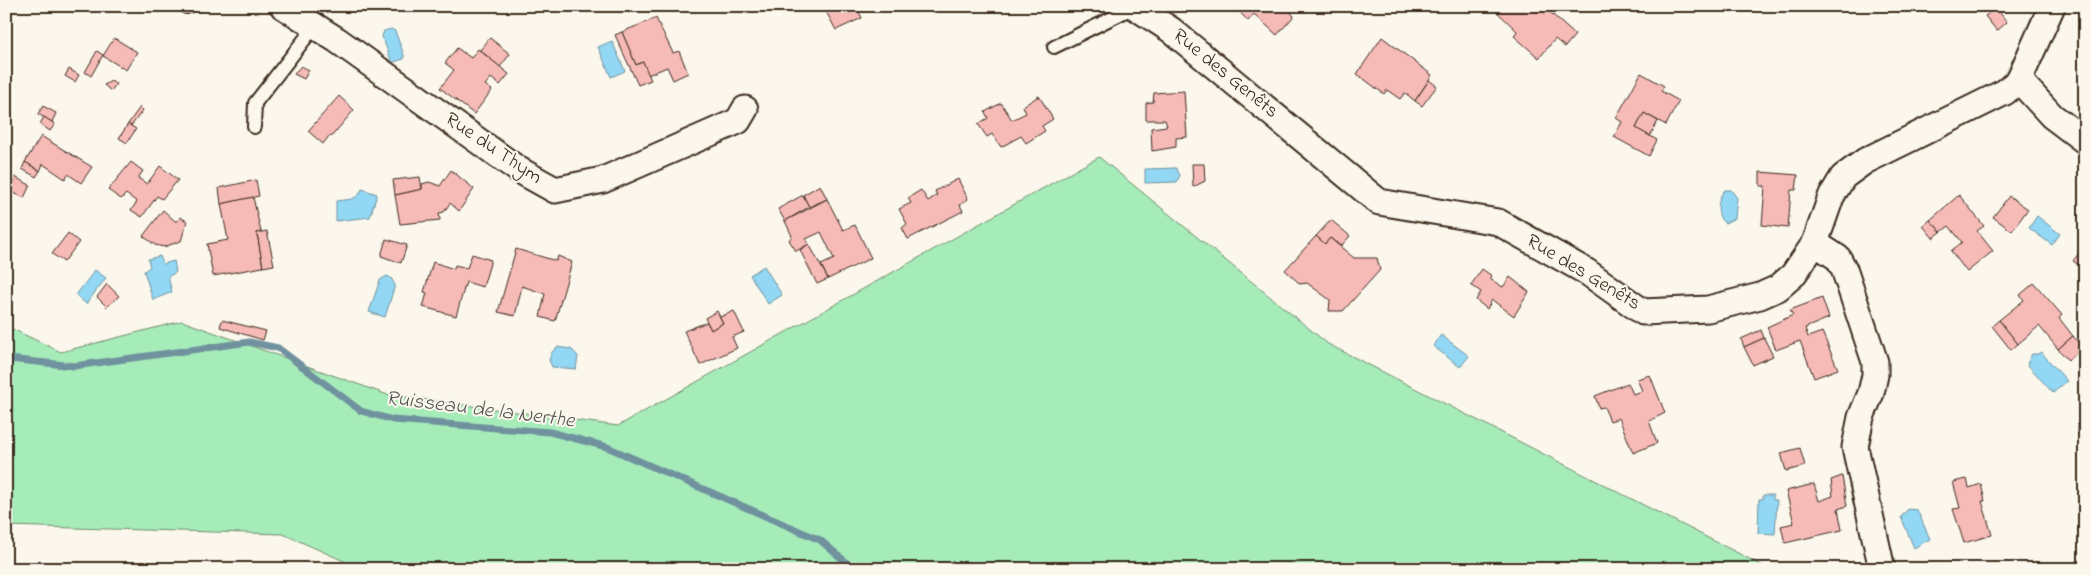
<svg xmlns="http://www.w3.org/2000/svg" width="2091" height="575" viewBox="0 0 2091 575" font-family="'Indie Flower',sans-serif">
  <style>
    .green { fill: #a6ecb9; stroke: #708b6c }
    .water { fill: #92d7f4; stroke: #6f929e }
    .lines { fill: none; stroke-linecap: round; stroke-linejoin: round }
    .stream { stroke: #6f929e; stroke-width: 7 }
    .building { fill: #f6bab7; stroke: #3b2a1e }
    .service-casing { stroke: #3b2a1e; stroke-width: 16 }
    .minor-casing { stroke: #3b2a1e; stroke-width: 29 }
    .service { stroke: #fbf7ec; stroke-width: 12 }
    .minor { stroke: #fbf7ec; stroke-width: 25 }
    .labels { text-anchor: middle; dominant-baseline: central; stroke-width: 4; stroke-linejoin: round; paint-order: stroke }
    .street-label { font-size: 20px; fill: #3b2a1e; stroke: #fbf7ec }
    .water-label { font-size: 21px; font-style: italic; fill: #515554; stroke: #fbf7ec }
  </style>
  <rect width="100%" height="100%" fill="#fbf7ec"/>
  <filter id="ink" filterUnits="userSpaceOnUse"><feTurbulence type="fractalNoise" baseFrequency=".02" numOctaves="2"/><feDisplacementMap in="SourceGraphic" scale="10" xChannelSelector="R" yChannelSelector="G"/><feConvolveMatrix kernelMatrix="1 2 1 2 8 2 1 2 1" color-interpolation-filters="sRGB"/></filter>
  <g filter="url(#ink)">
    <!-- green -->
    <path class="green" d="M 1099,157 L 1328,344 L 1769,569 L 362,569 L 283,534 L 6,526 L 6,326 L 61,352 L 182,321 L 385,394 L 618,426 Z"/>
    <!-- water -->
    <g class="water">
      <path d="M 391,29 L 395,31 L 404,55 L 404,59 L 394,62 L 391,60 L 382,36 L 384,31 Z"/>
      <path d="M 612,41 L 625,71 L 611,77 L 598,47 Z"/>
      <path d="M 1176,168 L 1180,175 L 1177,182 L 1145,183 L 1145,169 Z"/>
      <path d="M 362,189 L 377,194 L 370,217 L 336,221 L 336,201 C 348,199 357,201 362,189 Z"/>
      <path d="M 1725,190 L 1731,190 L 1737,198 L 1735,218 L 1725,223 C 1715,218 1717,197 1725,190 Z"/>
      <path d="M 2037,216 L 2060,234 L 2052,245 L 2029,228 Z"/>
      <path d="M 160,256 L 163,264 L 174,261 L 176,272 L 168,277 L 172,292 L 153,300 L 144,271 L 150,267 L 148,259 Z"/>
      <path d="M 764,266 L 782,295 L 768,304 L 750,275 Z"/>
      <path d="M 95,270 L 106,278 L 86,304 L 76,295 Z"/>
      <path d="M 387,276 L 391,278 L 395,285 L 385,317 L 369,312 L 380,280 Z"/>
      <path d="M 1441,335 L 1469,356 L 1460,367 L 1433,346 Z"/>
      <path d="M 557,347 L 571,349 L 578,356 L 576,369 L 552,367 L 549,360 L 552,352 Z"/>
      <path d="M 2041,352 L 2067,381 L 2053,393 L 2027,364 L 2032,354 L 2038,354 Z"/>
      <path d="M 1763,495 L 1773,495 L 1773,500 L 1777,500 L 1775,534 L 1758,533 L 1759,499 L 1763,499 Z"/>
      <path d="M 1908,509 L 1917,510 L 1930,539 L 1914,548 L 1901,517 Z"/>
    </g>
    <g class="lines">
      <!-- stream -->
      <path class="stream" d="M 6,357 L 9,359 L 74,366 L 249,342 L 278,348 L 361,411 L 393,420 L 550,432 L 607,447 L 820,540 L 854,569"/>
    </g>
    <!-- building -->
    <g class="building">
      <path d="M 823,6 L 856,6 L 862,18 L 836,30 Z"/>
      <path d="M 1234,6 L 1285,6 L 1294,16 L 1277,35 L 1254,14 L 1248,21 Z"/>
      <path d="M 1491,6 L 1533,6 L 1538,11 L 1543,6 L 1575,35 L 1565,47 L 1555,39 L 1539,58 L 1514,36 L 1517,31 Z"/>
      <path d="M 1996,8 L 2007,22 L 1997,31 L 1985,16 Z"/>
      <path d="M 656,18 L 673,53 L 679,51 L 688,73 L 673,80 L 667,67 L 648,75 L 643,62 L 636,65 L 622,32 Z"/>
      <path d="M 622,32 L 636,65 L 643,62 L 651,80 L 638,85 L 615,35 Z"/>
      <path d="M 1382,37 L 1432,75 L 1415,101 L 1405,93 L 1400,99 L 1387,90 L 1384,94 L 1357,74 Z"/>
      <path d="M 114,38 L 137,52 L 126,70 L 103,56 Z"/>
      <path d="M 490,38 L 510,54 L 500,67 L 480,50 Z"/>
      <path d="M 457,48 L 471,58 L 478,49 L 509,74 L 500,85 L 491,78 L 485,85 L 492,90 L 474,114 L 440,88 L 454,70 L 445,63 Z"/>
      <path d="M 97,51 L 103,55 L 91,76 L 85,72 Z"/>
      <path d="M 301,66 L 309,70 L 304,79 L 294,74 Z"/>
      <path d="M 69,69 L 79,75 L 75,82 L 65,76 Z"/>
      <path d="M 1641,73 L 1664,86 L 1661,91 L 1679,101 L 1666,125 L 1644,113 L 1636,128 L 1657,140 L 1649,156 L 1614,137 L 1622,122 L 1616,118 Z"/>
      <path d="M 1429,80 L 1437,86 L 1422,106 L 1415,101 Z"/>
      <path d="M 111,81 L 116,84 L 111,91 L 104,85 Z"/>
      <path d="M 1184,91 L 1187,137 L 1176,138 L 1176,147 L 1152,151 L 1151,128 L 1167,126 L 1165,120 L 1146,120 L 1146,103 L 1153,102 L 1154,93 Z"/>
      <path d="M 339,96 L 354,110 L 331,137 L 329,136 L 323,144 L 308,131 Z"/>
      <path d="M 1039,96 L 1053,119 L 1042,126 L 1045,131 L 1026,143 L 1021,136 L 1001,147 L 992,134 L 987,137 L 978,124 L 988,118 L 985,112 L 1001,103 L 1012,120 L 1026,113 L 1023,106 Z"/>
      <path d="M 43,106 L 56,113 L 52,122 L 38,114 Z"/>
      <path d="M 140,107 L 143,110 L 131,126 L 128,124 Z"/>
      <path d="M 1644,113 L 1658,121 L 1650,136 L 1636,128 Z"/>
      <path d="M 44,117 L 55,124 L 50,131 L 40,124 Z"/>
      <path d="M 128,124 L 136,129 L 127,143 L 119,138 Z"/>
      <path d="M 41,136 L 92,167 L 81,183 L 68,174 L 65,179 L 43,164 L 40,171 L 25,162 Z"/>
      <path d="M 25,162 L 40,171 L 36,177 L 22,169 Z"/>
      <path d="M 131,162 L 143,171 L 138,178 L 147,184 L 160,166 L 178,180 L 162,199 L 157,196 L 142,217 L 131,210 L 137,202 L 126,194 L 121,199 L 108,190 Z"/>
      <path d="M 1192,164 L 1204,164 L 1205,181 L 1193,187 Z"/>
      <path d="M 451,170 L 474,189 L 459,211 L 450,203 L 444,212 L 439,213 L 440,220 L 400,224 L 395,195 L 422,189 L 422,184 L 429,182 L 440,186 Z"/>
      <path d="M 1760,172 L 1798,175 L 1796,190 L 1791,190 L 1788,228 L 1762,225 L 1765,186 L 1760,186 Z"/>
      <path d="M 15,177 L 30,185 L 24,198 L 12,192 Z"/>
      <path d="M 420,177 L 422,189 L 395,195 L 393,180 Z"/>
      <path d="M 958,179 L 968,199 L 960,205 L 963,211 L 908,239 L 902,228 L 907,224 L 899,209 L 911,203 L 908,198 L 921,190 L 928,201 L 937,195 L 935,191 Z"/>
      <path d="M 256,180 L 259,196 L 221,204 L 219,188 Z"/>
      <path d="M 820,185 L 827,199 L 809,207 L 803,195 Z"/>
      <path d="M 803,195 L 809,207 L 785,221 L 778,209 Z"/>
      <path d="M 1959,195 L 1984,226 L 1977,231 L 1993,251 L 1967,272 L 1951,251 L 1962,242 L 1949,226 L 1941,232 L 1930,220 Z"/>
      <path d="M 2009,196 L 2028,209 L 2012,231 L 1993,217 Z"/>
      <path d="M 253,197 L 261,232 L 257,233 L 263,267 L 213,276 L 207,244 L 228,240 L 221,204 Z"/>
      <path d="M 827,199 L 843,230 L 855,225 L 871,258 L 828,279 L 821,265 L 834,259 L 821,232 L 806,239 L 809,244 L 796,251 L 789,240 L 792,236 L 785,221 Z"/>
      <path d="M 163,210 L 175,221 L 178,221 L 180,217 L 187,221 L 181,241 L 164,247 L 155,245 L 143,236 Z"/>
      <path d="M 1331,220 L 1350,236 L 1341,246 L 1330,238 L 1325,244 L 1316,236 Z"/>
      <path d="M 1930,220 L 1941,232 L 1933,238 L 1923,226 Z"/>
      <path d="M 267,231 L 274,265 L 263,267 L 257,233 Z"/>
      <path d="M 68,233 L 79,242 L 64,262 L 52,254 Z"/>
      <path d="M 1316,236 L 1325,244 L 1330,238 L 1354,258 L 1377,258 L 1380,270 L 1343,311 L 1329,311 L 1330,300 L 1307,283 L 1300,284 L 1285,270 Z"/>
      <path d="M 386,239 L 407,245 L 401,263 L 381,256 Z"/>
      <path d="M 809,244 L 828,279 L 817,284 L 800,250 Z"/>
      <path d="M 2085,245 L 2085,270 L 2073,261 Z"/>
      <path d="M 516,249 L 556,261 L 558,256 L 572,262 L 555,321 L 540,317 L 545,294 L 522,286 L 515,316 L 498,312 Z"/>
      <path d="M 472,254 L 491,260 L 483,287 L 466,282 L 456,316 L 423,307 L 427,293 L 424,292 L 433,262 L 454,269 L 455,265 L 467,268 Z"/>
      <path d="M 1482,269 L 1492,276 L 1490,279 L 1503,287 L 1510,277 L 1529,292 L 1514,316 L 1492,300 L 1487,309 L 1476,300 L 1481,292 L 1471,285 Z"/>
      <path d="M 2034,283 L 2062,315 L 2059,318 L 2073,336 L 2058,349 L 2039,326 L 2018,344 L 1999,320 L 2024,300 L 2020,295 Z"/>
      <path d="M 107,284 L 119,296 L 107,307 L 97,297 Z"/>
      <path d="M 1822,298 L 1829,318 L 1805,328 L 1808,337 L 1822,332 L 1838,369 L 1814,378 L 1800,341 L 1776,350 L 1767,327 L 1793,315 L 1790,310 Z"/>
      <path d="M 717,311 L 723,323 L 711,330 L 705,318 Z"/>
      <path d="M 734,311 L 744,332 L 732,337 L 737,348 L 700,365 L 684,331 L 707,322 L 711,330 L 723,323 L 720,317 Z"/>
      <path d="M 222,320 L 266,331 L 263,340 L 220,327 Z"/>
      <path d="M 1999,320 L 2018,344 L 2011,350 L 1992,326 Z"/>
      <path d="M 1761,330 L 1764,338 L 1744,347 L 1741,339 Z"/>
      <path d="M 2073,336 L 2083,348 L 2068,360 L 2058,349 Z"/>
      <path d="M 1764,338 L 1773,356 L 1753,365 L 1744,347 Z"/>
      <path d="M 1650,375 L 1665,413 L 1649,421 L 1657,443 L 1633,453 L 1619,418 L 1610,421 L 1604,407 L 1599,408 L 1595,396 L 1628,383 L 1633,394 L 1642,391 L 1637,379 Z"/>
      <path d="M 1800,448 L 1805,466 L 1786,471 L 1781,453 Z"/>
      <path d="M 1842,476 L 1847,506 L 1838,509 L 1842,530 L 1785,543 L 1781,526 L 1794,523 L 1786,491 L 1814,484 L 1819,501 L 1833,496 L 1831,480 Z"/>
      <path d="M 1967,479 L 1969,488 L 1981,484 L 1985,501 L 1982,501 L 1992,535 L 1964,543 L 1953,509 L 1960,508 L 1953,482 Z"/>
    </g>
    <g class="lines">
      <!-- service casing -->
      <g class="service-casing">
        <g id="service">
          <path d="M 186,7 L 188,6"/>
          <path d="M 1054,47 L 1134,7"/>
          <path d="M 254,127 L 255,103 L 315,26"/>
        </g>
      </g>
      <!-- minor casing -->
      <g class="minor-casing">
        <g id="minor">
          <path d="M 283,6 L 337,40 L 519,170 L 555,190 L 603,180 L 738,121 L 745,109"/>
          <path d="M 1134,6 L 1171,30 L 1379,202 L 1498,222 L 1587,272 L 1643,312 L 1708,309 L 1760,296 L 1778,288 L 1793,275 L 1815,243 L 1831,197 L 1843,177 L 1865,161 L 2005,92 L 2019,80 L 2052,6"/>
          <path d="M 2019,80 L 2052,116 L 2085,141"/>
          <path d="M 1815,243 L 1838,258 L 1844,269 L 1875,362 L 1875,375 L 1871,393 L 1861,417 L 1855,447 L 1882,569"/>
        </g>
      </g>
      <!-- service -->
      <use href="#service" class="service"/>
      <!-- minor -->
      <use href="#minor" class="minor"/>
    </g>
  </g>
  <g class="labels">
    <!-- street labels -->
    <g class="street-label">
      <text transform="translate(1225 74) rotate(39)">Rue des Genêts</text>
      <text transform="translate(493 149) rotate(34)">Rue du Thym</text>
      <text transform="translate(1583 273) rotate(31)">Rue des Genêts</text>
    </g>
    <!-- water labels -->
    <g class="water-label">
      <text transform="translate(480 410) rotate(7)">Ruisseau de la Nerthe</text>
    </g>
  </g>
  <!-- margin -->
  <rect width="2091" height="575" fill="none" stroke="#fbf7ec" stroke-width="25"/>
  <rect x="12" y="12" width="2066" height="550" fill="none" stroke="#3b2a1e" stroke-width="2" filter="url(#ink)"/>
</svg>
